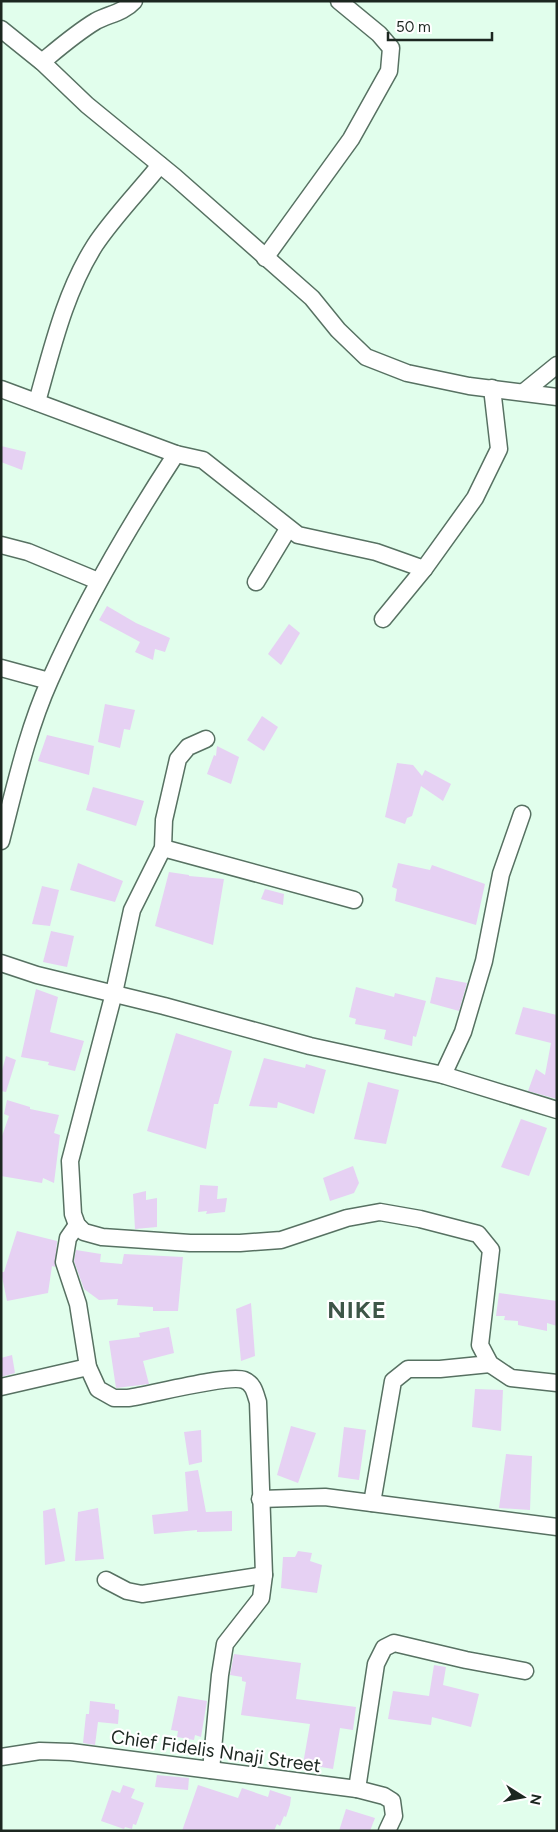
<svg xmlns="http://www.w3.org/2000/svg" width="558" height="1832" viewBox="0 0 558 1832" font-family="Figtree,sans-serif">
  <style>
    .building { fill: #e6d1f3 }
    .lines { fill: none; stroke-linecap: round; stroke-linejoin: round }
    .minor-casing { stroke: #577162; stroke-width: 19 }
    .minor { stroke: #fff; stroke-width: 16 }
    .labels { text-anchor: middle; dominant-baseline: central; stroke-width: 4.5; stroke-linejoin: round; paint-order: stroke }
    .street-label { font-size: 19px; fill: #1c2720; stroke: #fff }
    .district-label { font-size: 24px; font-weight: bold; letter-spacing: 1px; fill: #3d5647; stroke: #fff }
  </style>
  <rect width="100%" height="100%" fill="#e1feec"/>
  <!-- building -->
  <g class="building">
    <path d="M 1,446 L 26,452 L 22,470 L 1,462 Z"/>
    <path d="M 107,606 L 136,623 L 170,638 L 165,652 L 155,649 L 153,660 L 135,652 L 140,642 L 99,620 Z"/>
    <path d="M 289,624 L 300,633 L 281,665 L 268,654 Z"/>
    <path d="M 105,704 L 135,710 L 130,730 L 124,729 L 120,748 L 98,742 Z"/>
    <path d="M 262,716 L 278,727 L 264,751 L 247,740 Z"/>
    <path d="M 47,735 L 94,746 L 89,775 L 38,761 Z"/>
    <path d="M 217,746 L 239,757 L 231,784 L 207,774 L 214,755 L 216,756 Z"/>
    <path d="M 397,763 L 413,765 L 422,776 L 425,770 L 451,784 L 443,801 L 421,786 L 412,816 L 407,818 L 405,824 L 385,817 Z"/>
    <path d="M 93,787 L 144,801 L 136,826 L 86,810 Z"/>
    <path d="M 78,863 L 123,881 L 115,902 L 70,890 Z"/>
    <path d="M 398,863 L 430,870 L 432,865 L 485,884 L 476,925 L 395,901 L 397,889 L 392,887 Z"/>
    <path d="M 169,872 L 189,875 L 189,876 L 224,879 L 213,945 L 155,926 Z"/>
    <path d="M 42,886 L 59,890 L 50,926 L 32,924 Z"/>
    <path d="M 265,889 L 284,894 L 283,905 L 261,899 Z"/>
    <path d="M 51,931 L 74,936 L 67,967 L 43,962 Z"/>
    <path d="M 436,977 L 467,983 L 459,1011 L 430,1003 Z"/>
    <path d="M 356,987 L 394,997 L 395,993 L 426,1001 L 416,1037 L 413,1036 L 412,1046 L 384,1039 L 386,1030 L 355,1024 L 356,1019 L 349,1017 Z"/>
    <path d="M 36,989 L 58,997 L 50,1032 L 84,1041 L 75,1071 L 48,1065 L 49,1062 L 21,1057 Z"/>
    <path d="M 523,1007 L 557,1015 L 557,1099 L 528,1091 L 536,1069 L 545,1075 L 551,1043 L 515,1034 Z"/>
    <path d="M 176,1033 L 232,1051 L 218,1104 L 214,1104 L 206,1149 L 147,1131 Z"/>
    <path d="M 6,1056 L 16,1060 L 6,1092 L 1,1091 L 1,1074 Z"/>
    <path d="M 264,1058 L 305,1068 L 306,1064 L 326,1070 L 314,1114 L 278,1102 L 277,1108 L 249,1106 Z"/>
    <path d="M 368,1082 L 399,1090 L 386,1144 L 354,1139 Z"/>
    <path d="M 7,1100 L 30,1107 L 30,1109 L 59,1115 L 54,1133 L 60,1135 L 54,1183 L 43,1178 L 42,1183 L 1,1176 L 1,1139 L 9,1116 L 4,1114 Z"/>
    <path d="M 521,1119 L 547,1128 L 529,1176 L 501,1167 Z"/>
    <path d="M 353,1166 L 359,1183 L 354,1193 L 330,1201 L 323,1178 Z"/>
    <path d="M 200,1185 L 218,1186 L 217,1199 L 227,1198 L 225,1212 L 206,1214 L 207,1211 L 198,1212 Z"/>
    <path d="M 146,1191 L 146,1200 L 157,1198 L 157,1227 L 135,1229 L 133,1194 Z"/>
    <path d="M 17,1231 L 57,1241 L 55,1267 L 52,1266 L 48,1293 L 7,1301 L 1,1272 L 4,1272 Z"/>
    <path d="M 76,1250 L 101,1254 L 100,1262 L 122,1264 L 124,1254 L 183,1257 L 178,1311 L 153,1311 L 153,1307 L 117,1305 L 118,1299 L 99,1300 L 84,1289 L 74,1261 Z"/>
    <path d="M 499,1293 L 557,1301 L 557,1326 L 547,1323 L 547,1331 L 518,1325 L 518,1321 L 504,1320 L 505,1316 L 496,1316 Z"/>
    <path d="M 251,1303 L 255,1356 L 241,1361 L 236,1309 Z"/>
    <path d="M 169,1327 L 174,1353 L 143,1361 L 149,1384 L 116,1388 L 109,1341 L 140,1337 L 139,1333 Z"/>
    <path d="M 12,1355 L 15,1373 L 1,1377 L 1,1358 Z"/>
    <path d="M 475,1389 L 503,1390 L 501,1431 L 472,1427 Z"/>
    <path d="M 291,1426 L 316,1433 L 298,1483 L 277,1475 Z"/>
    <path d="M 344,1427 L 366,1430 L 359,1480 L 338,1477 Z"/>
    <path d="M 201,1430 L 202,1462 L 189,1465 L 184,1432 Z"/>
    <path d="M 506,1454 L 532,1456 L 530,1510 L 499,1508 Z"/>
    <path d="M 198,1470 L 206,1512 L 232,1511 L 232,1531 L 197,1532 L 197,1530 L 154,1534 L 152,1515 L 188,1511 L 185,1472 Z"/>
    <path d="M 55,1508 L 65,1561 L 45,1565 L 43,1511 Z"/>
    <path d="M 98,1508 L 104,1559 L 75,1561 L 78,1512 Z"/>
    <path d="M 298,1551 L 312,1553 L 310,1561 L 322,1565 L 317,1593 L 281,1588 L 283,1557 L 295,1557 Z"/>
    <path d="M 234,1654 L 301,1663 L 296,1699 L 356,1707 L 353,1730 L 340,1728 L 333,1769 L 303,1764 L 310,1724 L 241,1715 L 246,1682 L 242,1681 L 242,1677 L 230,1675 Z"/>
    <path d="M 434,1665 L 446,1667 L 443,1685 L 479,1694 L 471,1727 L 432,1717 L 431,1725 L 388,1719 L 393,1691 L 429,1696 Z"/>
    <path d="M 178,1696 L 207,1701 L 201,1737 L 195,1735 L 194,1740 L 177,1737 L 178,1731 L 171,1730 Z"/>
    <path d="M 90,1701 L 115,1704 L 115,1709 L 119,1710 L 118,1724 L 98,1722 L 95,1745 L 83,1743 L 86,1714 L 89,1714 Z"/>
    <path d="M 157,1775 L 189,1778 L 188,1790 L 155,1787 Z"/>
    <path d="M 123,1785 L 135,1789 L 131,1798 L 144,1803 L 136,1825 L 133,1824 L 132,1829 L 125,1827 L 124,1829 L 101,1821 L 112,1790 L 120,1793 Z"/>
    <path d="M 198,1785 L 238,1798 L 242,1788 L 268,1797 L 270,1790 L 291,1797 L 290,1805 L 286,1817 L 284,1816 L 280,1826 L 277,1824 L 274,1831 L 182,1831 Z"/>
    <path d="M 346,1809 L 375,1818 L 370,1831 L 339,1831 Z"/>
  </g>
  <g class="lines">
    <!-- minor casing -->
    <g class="minor-casing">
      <g id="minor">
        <path d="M 1,29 L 42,62 L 87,105 L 175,177 L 312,298 L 338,330 L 366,357 L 407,373 L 469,386 L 557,397"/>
        <path d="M 42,62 C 60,47 76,33 96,21 C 109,14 123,13 134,1"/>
        <path d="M 265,258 L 351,139 L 389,71 L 391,48 L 379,34 L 339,1"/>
        <path d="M 1,389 L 176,454 L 203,460 L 298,535 L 376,552 L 424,569"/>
        <path d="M 525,391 L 557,365"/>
        <path d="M 37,402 C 52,349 65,292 95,245 C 112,219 140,190 160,165"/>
        <path d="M 1,545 L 28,552 L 98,581"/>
        <path d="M 256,582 L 288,529"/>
        <path d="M 383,619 L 424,569 L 475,498 L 499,449 L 492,388"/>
        <path d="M 1,668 L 49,681"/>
        <path d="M 206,739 L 188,747 L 178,759 L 164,820 L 163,848 L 132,910 L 114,993 L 70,1161 L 73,1214 L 77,1225 L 84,1232 L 102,1237 L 190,1243 L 240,1243 L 281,1240 L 347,1218 L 380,1212 L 420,1219 L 478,1234 L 491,1250 L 480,1345 L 490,1364 L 511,1378 L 557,1383"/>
        <path d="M 1,841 C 15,787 27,731 50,680 C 85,601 129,526 176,454"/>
        <path d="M 163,848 L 354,900"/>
        <path d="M 1,963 L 37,975 L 164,1006 L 310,1046 L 443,1075 L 557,1110"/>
        <path d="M 443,1075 L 463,1032 L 484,961 L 501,874 L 522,814"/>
        <path d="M 77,1225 L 68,1238 L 64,1262 L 78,1304 L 88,1367 L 98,1389 L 114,1398 L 128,1398 C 150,1395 228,1374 244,1380 C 254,1384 255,1393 258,1402 L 264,1575 L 261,1598 L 225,1644 L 220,1675 L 211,1770"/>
        <path d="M 1,1387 L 88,1367"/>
        <path d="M 260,1499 L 325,1497 L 557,1527"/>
        <path d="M 372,1503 L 393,1381 L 408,1369 L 440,1369 L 490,1364"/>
        <path d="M 106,1580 L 127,1591 L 142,1594 L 264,1575"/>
        <path d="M 1,1757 L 40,1751 L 71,1752 L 357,1789 L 384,1796 L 392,1801 L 394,1816 L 387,1831"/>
        <path d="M 357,1789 L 376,1664 L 384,1648 L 394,1643 L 466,1660 L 525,1671"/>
      </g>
    </g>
    <!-- minor -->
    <use href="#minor" class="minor"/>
  </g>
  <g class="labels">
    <!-- street labels -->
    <g class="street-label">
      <text transform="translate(216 1751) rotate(8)">Chief Fidelis Nnaji Street</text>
    </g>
    <!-- district labels -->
    <g class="district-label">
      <text x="357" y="1309">NIKE</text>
    </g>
  </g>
  <!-- border -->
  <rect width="558" height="1832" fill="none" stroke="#1c2720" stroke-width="5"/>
  <!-- north arrow -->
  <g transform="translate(523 1797) rotate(101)" stroke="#ffffff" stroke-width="4" paint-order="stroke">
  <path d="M0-4L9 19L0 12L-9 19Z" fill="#1c2720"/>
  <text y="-8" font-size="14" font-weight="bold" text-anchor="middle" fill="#1c2720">N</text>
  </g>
  <!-- scale -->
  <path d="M388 32v8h104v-8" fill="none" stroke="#1c2720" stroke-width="2.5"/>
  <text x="396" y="32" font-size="15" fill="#1c2720" stroke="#ffffff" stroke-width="4" paint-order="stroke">50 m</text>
</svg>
